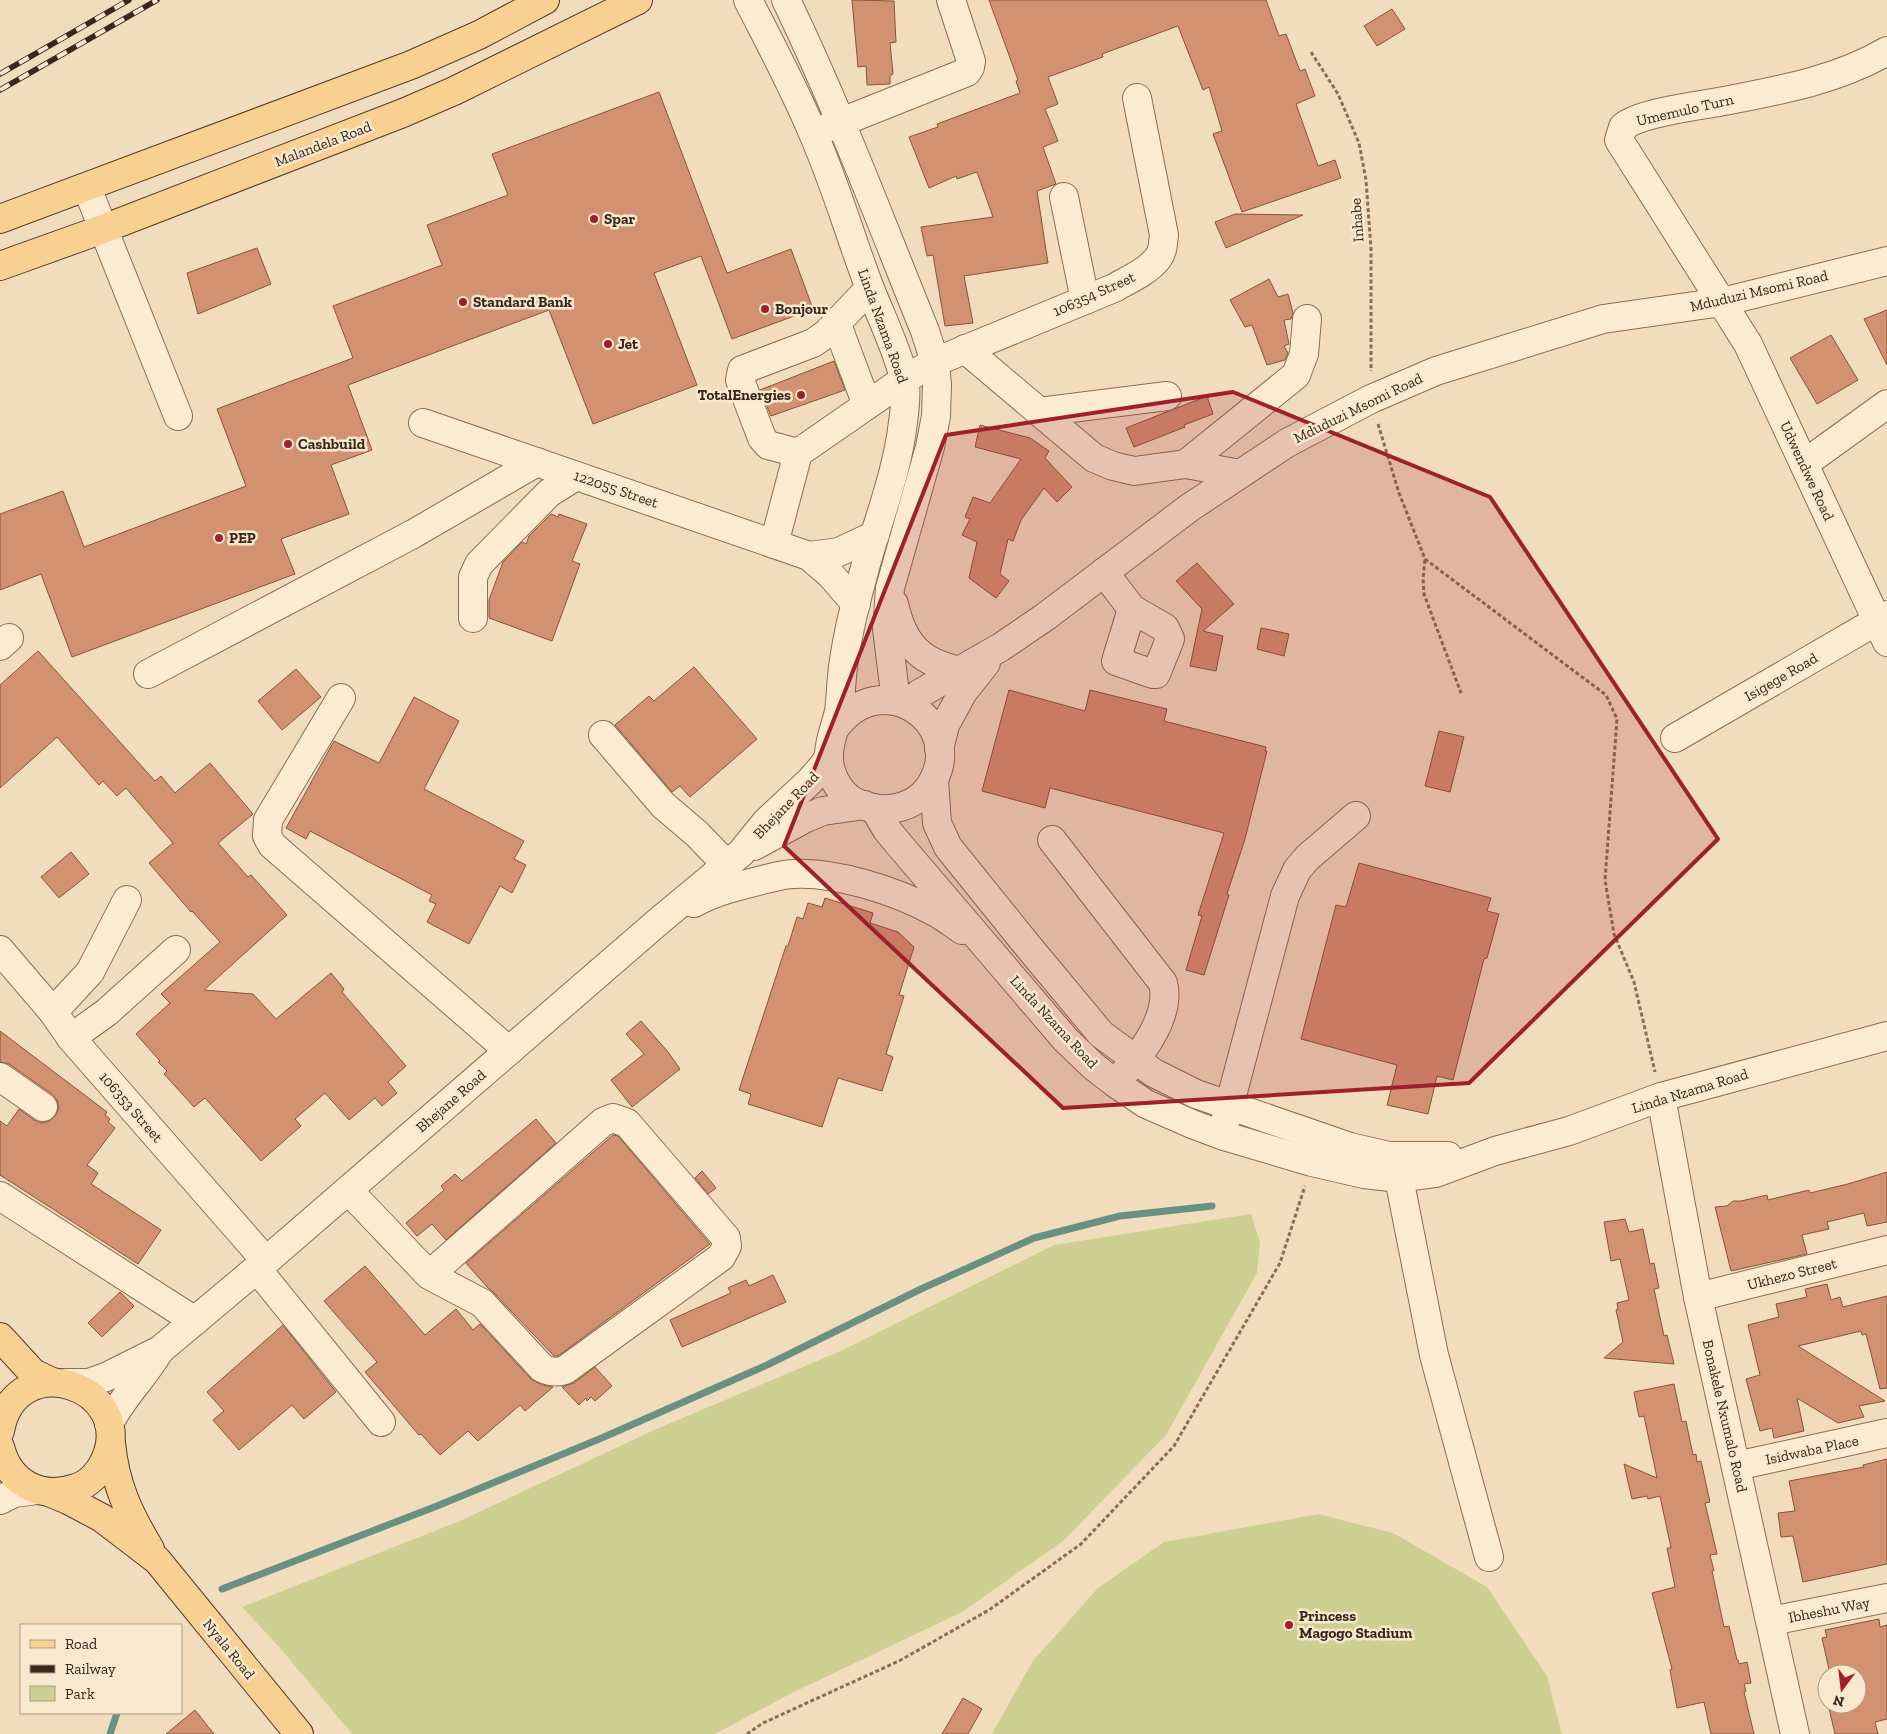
<svg xmlns="http://www.w3.org/2000/svg" width="1887" height="1734" viewBox="0 0 1887 1734" font-family="'Zilla Slab',serif">
  <style>
    .green { fill: #cdd091 }
    .lines { fill: none; stroke-linecap: round; stroke-linejoin: round }
    .stream { stroke: #689083; stroke-width: 7 }
    .building { fill: #d29170; stroke: #8b5339 }
    .minor-casing { stroke: #8a6d55; stroke-width: 30 }
    .major-casing { stroke: #573b2a; stroke-width: 30 }
    .path { stroke: #8a6d55; stroke-width: 3; stroke-dasharray: 4 2.5; stroke-linecap: butt }
    .minor { stroke: #fbebd1; stroke-width: 28 }
    .major { stroke: #f8d091; stroke-width: 28 }
    .rail-casing { stroke: #38271b; stroke-width: 5.5 }
    .rail { stroke: #f8e8cd; stroke-width: 4; stroke-dasharray: 11; stroke-linecap: butt }
    .marked { fill: #9e202b; fill-opacity: 0.2; stroke: #9e202b; stroke-width: 4; stroke-linejoin: round }
    .poi-dot { fill: #9e202b; stroke: #f8e8cd; stroke-width: 2 }
    .labels { text-anchor: middle; dominant-baseline: central; stroke-width: 5; stroke-linejoin: round; paint-order: stroke }
    .street-label { font-size: 15px; fill: #38271b; stroke: #f8e8cd }
    .poi-label { font-size: 15px; font-weight: bold; fill: #38271b; stroke: #f8e8cd; text-anchor: start }
  </style>
  <rect width="100%" height="100%" fill="#f1ddbd"/>
  <!-- green -->
  <g class="green">
    <path d="M 1251,1214 L 1260,1243 L 1257,1273 L 1166,1435 L 1063,1541 L 962,1612 L 790,1694 L 715,1734 L 352,1734 L 280,1648 L 242,1607 L 460,1521 L 652,1431 L 843,1350 L 1054,1245 Z"/>
    <path d="M 1318,1514 L 1393,1533 L 1487,1587 L 1547,1676 L 1562,1734 L 992,1734 L 1032,1662 L 1098,1588 L 1164,1542 Z"/>
  </g>
  <g class="lines">
    <!-- stream -->
    <g class="stream">
      <path d="M 222,1589 L 437,1506 L 604,1437 L 767,1365 L 921,1289 L 1034,1238 L 1120,1216 L 1212,1206"/>
      <path d="M 110,1734 L 117,1713"/>
    </g>
  </g>
  <!-- building -->
  <g class="building">
    <path d="M 852,0 L 894,1 L 896,42 L 890,43 L 893,74 L 890,76 L 890,84 L 867,85 L 866,66 L 858,67 Z"/>
    <path d="M 989,0 L 1266,0 L 1279,36 L 1286,34 L 1300,71 L 1305,69 L 1315,96 L 1296,104 L 1318,166 L 1335,160 L 1341,178 L 1242,212 L 1213,134 L 1222,131 L 1209,87 L 1203,90 L 1178,26 L 1102,54 L 1103,57 L 1048,77 L 1058,104 L 1045,109 L 1058,141 L 1043,147 L 1056,184 L 1037,191 L 1048,263 L 964,276 L 973,323 L 945,326 L 933,255 L 927,256 L 921,227 L 993,217 L 977,172 L 957,179 L 956,176 L 929,188 L 909,137 L 938,127 L 937,124 L 1020,93 L 1016,81 L 1018,80 Z"/>
    <path d="M 1392,9 L 1405,29 L 1377,46 L 1364,26 Z"/>
    <path d="M 659,92 L 727,273 L 791,249 L 813,309 L 732,339 L 701,256 L 654,273 L 697,385 L 593,424 L 549,310 L 348,385 L 372,450 L 331,465 L 349,514 L 281,539 L 295,574 L 72,657 L 41,574 L 0,590 L 0,514 L 63,491 L 84,547 L 246,486 L 217,409 L 353,358 L 333,306 L 442,265 L 427,225 L 508,195 L 492,154 Z"/>
    <path d="M 1235,214 L 1303,215 L 1226,248 L 1215,222 Z"/>
    <path d="M 257,248 L 271,284 L 198,314 L 187,273 Z"/>
    <path d="M 1269,279 L 1278,297 L 1288,294 L 1293,313 L 1291,319 L 1284,320 L 1289,344 L 1284,346 L 1288,353 L 1285,360 L 1267,365 L 1252,325 L 1245,327 L 1230,300 Z"/>
    <path d="M 1887,310 L 1887,365 L 1864,319 Z"/>
    <path d="M 1831,335 L 1858,380 L 1817,404 L 1790,358 Z"/>
    <path d="M 834,361 L 845,390 L 771,416 L 760,390 Z"/>
    <path d="M 1207,396 L 1213,414 L 1184,425 L 1185,427 L 1134,447 L 1126,428 Z"/>
    <path d="M 980,425 L 1030,438 L 1049,451 L 1045,458 L 1072,487 L 1057,502 L 1044,488 L 1021,520 L 1013,541 L 1008,539 L 1000,574 L 1009,581 L 996,598 L 969,578 L 977,542 L 962,535 L 970,519 L 965,517 L 973,497 L 990,503 L 1021,459 L 975,447 Z"/>
    <path d="M 551,514 L 558,517 L 559,514 L 587,524 L 572,561 L 580,564 L 552,641 L 489,618 L 489,600 L 503,562 L 522,542 L 526,544 L 529,536 Z"/>
    <path d="M 1197,563 L 1234,604 L 1203,631 L 1223,636 L 1216,671 L 1190,666 L 1202,609 L 1176,581 Z"/>
    <path d="M 1261,628 L 1289,634 L 1284,656 L 1257,649 Z"/>
    <path d="M 38,651 L 155,781 L 161,776 L 175,793 L 210,763 L 253,814 L 218,843 L 248,877 L 251,875 L 287,915 L 204,990 L 253,994 L 276,1019 L 331,973 L 344,989 L 342,992 L 406,1066 L 388,1082 L 397,1093 L 382,1106 L 375,1098 L 349,1120 L 325,1093 L 295,1119 L 301,1126 L 261,1161 L 205,1098 L 194,1107 L 164,1074 L 167,1071 L 158,1062 L 160,1061 L 136,1034 L 170,1003 L 161,994 L 220,942 L 192,911 L 191,912 L 149,863 L 173,843 L 126,788 L 117,796 L 103,781 L 99,785 L 57,737 L 0,788 L 0,685 Z"/>
    <path d="M 694,667 L 757,739 L 690,797 L 680,786 L 672,792 L 615,725 L 649,696 L 654,701 Z"/>
    <path d="M 296,669 L 321,697 L 282,730 L 258,701 Z"/>
    <path d="M 1009,690 L 1085,711 L 1090,690 L 1167,709 L 1164,721 L 1266,747 L 1265,751 L 1267,751 L 1245,839 L 1227,894 L 1229,895 L 1204,975 L 1186,970 L 1202,916 L 1198,915 L 1224,833 L 1050,788 L 1045,808 L 982,791 Z"/>
    <path d="M 414,697 L 459,721 L 424,789 L 524,841 L 514,859 L 526,865 L 512,893 L 500,886 L 469,944 L 427,922 L 436,904 L 429,901 L 432,895 L 310,831 L 306,839 L 286,828 L 334,741 L 379,763 Z"/>
    <path d="M 1439,731 L 1464,737 L 1450,792 L 1425,786 Z"/>
    <path d="M 71,852 L 89,874 L 59,898 L 41,877 Z"/>
    <path d="M 1359,863 L 1491,898 L 1487,911 L 1499,914 L 1487,958 L 1484,959 L 1453,1080 L 1437,1076 L 1428,1114 L 1387,1105 L 1397,1065 L 1301,1039 L 1336,905 L 1346,907 Z"/>
    <path d="M 825,898 L 873,913 L 870,923 L 898,932 L 914,947 L 899,995 L 904,996 L 886,1054 L 893,1057 L 882,1091 L 838,1078 L 822,1127 L 748,1104 L 751,1094 L 739,1090 L 786,946 L 788,946 L 797,917 L 803,919 L 808,903 L 822,907 Z"/>
    <path d="M 641,1021 L 668,1052 L 680,1069 L 632,1107 L 611,1080 L 644,1054 L 626,1034 Z"/>
    <path d="M 0,1031 L 107,1112 L 105,1115 L 110,1119 L 108,1122 L 115,1128 L 87,1165 L 98,1173 L 91,1184 L 161,1230 L 138,1264 L 0,1175 L 0,1121 L 7,1126 L 19,1109 L 34,1120 L 42,1123 L 49,1121 L 55,1116 L 59,1108 L 57,1100 L 52,1094 L 9,1064 L 0,1062 Z"/>
    <path d="M 536,1119 L 556,1143 L 446,1240 L 432,1224 L 417,1236 L 406,1223 L 444,1190 L 441,1186 L 455,1174 L 462,1181 Z"/>
    <path d="M 613,1135 L 618,1136 L 710,1244 L 558,1356 L 554,1356 L 493,1292 L 488,1288 L 466,1263 Z"/>
    <path d="M 702,1171 L 716,1188 L 708,1194 L 695,1178 Z"/>
    <path d="M 1887,1172 L 1887,1222 L 1867,1226 L 1864,1213 L 1827,1222 L 1829,1229 L 1802,1235 L 1807,1254 L 1731,1271 L 1715,1207 L 1727,1206 L 1733,1201 L 1741,1201 L 1767,1195 L 1768,1200 L 1809,1190 L 1810,1193 L 1848,1184 Z"/>
    <path d="M 1625,1219 L 1629,1232 L 1643,1229 L 1650,1264 L 1654,1263 L 1659,1288 L 1654,1289 L 1664,1336 L 1667,1335 L 1674,1364 L 1604,1358 L 1623,1342 L 1616,1310 L 1618,1309 L 1617,1303 L 1629,1300 L 1620,1259 L 1611,1261 L 1604,1222 Z"/>
    <path d="M 365,1266 L 425,1335 L 456,1309 L 473,1330 L 480,1324 L 531,1379 L 542,1385 L 553,1387 L 525,1411 L 520,1405 L 478,1441 L 468,1431 L 440,1455 L 421,1434 L 419,1435 L 365,1372 L 377,1362 L 324,1301 Z"/>
    <path d="M 773,1275 L 786,1302 L 682,1347 L 670,1320 L 731,1293 L 728,1288 L 746,1280 L 749,1286 Z"/>
    <path d="M 1827,1284 L 1831,1300 L 1840,1297 L 1843,1307 L 1887,1296 L 1887,1388 L 1880,1389 L 1866,1334 L 1862,1335 L 1861,1331 L 1798,1346 L 1885,1401 L 1859,1406 L 1864,1417 L 1838,1423 L 1797,1398 L 1804,1431 L 1774,1438 L 1772,1428 L 1760,1431 L 1746,1379 L 1760,1375 L 1748,1325 L 1779,1317 L 1776,1304 L 1807,1297 L 1805,1289 Z"/>
    <path d="M 120,1292 L 134,1306 L 102,1337 L 88,1323 Z"/>
    <path d="M 283,1325 L 336,1392 L 304,1419 L 292,1405 L 239,1450 L 213,1420 L 224,1411 L 207,1392 Z"/>
    <path d="M 595,1367 L 612,1386 L 595,1401 L 591,1397 L 587,1401 L 586,1398 L 579,1405 L 562,1387 L 574,1383 Z"/>
    <path d="M 1674,1384 L 1682,1422 L 1686,1421 L 1693,1455 L 1696,1454 L 1697,1462 L 1701,1461 L 1710,1502 L 1705,1503 L 1717,1554 L 1710,1555 L 1714,1571 L 1712,1571 L 1724,1627 L 1729,1626 L 1737,1660 L 1738,1660 L 1739,1664 L 1747,1662 L 1751,1683 L 1744,1684 L 1746,1691 L 1744,1692 L 1754,1734 L 1711,1734 L 1704,1702 L 1677,1708 L 1670,1670 L 1672,1669 L 1652,1593 L 1675,1587 L 1667,1548 L 1671,1548 L 1660,1496 L 1648,1499 L 1647,1496 L 1632,1499 L 1624,1464 L 1657,1478 L 1644,1416 L 1639,1417 L 1634,1392 Z"/>
    <path d="M 1887,1459 L 1887,1564 L 1803,1582 L 1793,1536 L 1781,1537 L 1778,1513 L 1795,1511 L 1789,1481 L 1864,1467 L 1863,1465 Z"/>
    <path d="M 1879,1619 L 1880,1627 L 1887,1625 L 1887,1719 L 1875,1722 L 1878,1734 L 1835,1734 L 1828,1704 L 1857,1704 L 1857,1674 L 1830,1674 L 1822,1638 L 1827,1637 L 1825,1630 Z"/>
    <path d="M 963,1698 L 982,1709 L 968,1734 L 942,1734 Z"/>
    <path d="M 195,1710 L 214,1734 L 166,1734 Z"/>
  </g>
  <g class="lines">
    <!-- minor casing -->
    <g class="minor-casing">
      <g id="minor">
        <path d="M 748,0 C 770,43 793,86 812,131 C 833,178 848,229 866,278 C 878,311 895,343 904,378 C 907,391 905,408 903,422 C 897,476 875,527 862,579 C 854,608 847,637 843,667 C 841,682 841,697 839,711 C 836,726 829,740 829,755 C 828,771 837,789 850,799 C 878,817 917,811 933,781 C 965,722 881,664 835,728"/>
        <path d="M 786,0 C 838,108 880,220 925,331 L 935,362 L 937,385 L 936,416 L 930,447 L 890,588 L 887,629 L 896,701"/>
        <path d="M 1887,51 C 1836,81 1776,91 1719,102 C 1696,106 1639,113 1623,127 L 1619,140 L 1748,344 L 1887,642"/>
        <path d="M 824,129 L 967,72 L 970,67 L 971,61 L 951,0"/>
        <path d="M 87,188 L 178,416"/>
        <path d="M 1064,197 L 1085,300"/>
        <path d="M 869,289 L 826,334 L 813,343 L 742,370 L 740,380 L 762,438 L 768,445 L 798,453 L 905,379 L 935,362 L 1114,288 C 1128,280 1147,272 1158,258 C 1163,252 1163,243 1164,235 L 1137,98"/>
        <path d="M 836,322 L 867,405"/>
        <path d="M 965,349 L 1094,458 L 1113,466 L 1134,471 L 1186,464 L 1240,474"/>
        <path d="M 1039,412 L 1167,396"/>
        <path d="M 423,423 L 809,556 L 830,574 L 856,604"/>
        <path d="M 1186,464 L 1296,375 L 1304,354 L 1307,319"/>
        <path d="M 1804,464 L 1887,404"/>
        <path d="M 774,544 L 798,453"/>
        <path d="M 809,556 L 839,552 L 875,535"/>
        <path d="M 1104,572 L 1132,609 L 1165,628 L 1170,639 L 1156,674 L 1153,674 L 1116,661 L 1132,609"/>
        <path d="M 894,604 C 903,645 921,663 961,671"/>
        <path d="M 473,618 L 473,577 L 479,564 L 549,493 L 576,476"/>
        <path d="M 0,646 L 9,638"/>
        <path d="M 148,674 L 413,534 L 537,462"/>
        <path d="M 341,698 L 268,820 L 267,836 L 272,845 L 509,1051"/>
        <path d="M 906,704 L 919,694 L 1001,647 L 1045,617 L 1189,508 L 1287,443 L 1371,399 L 1436,371 L 1603,319 L 1722,302 L 1887,261"/>
        <path d="M 603,735 L 663,805 L 697,834 L 727,865"/>
        <path d="M 1675,738 L 1887,615"/>
        <path d="M 939,749 L 945,725 L 963,692 L 986,663"/>
        <path d="M 934,780 L 937,823 L 948,847 L 1027,945 L 1101,1034 L 1154,1073 L 1196,1094 L 1350,1147 L 1389,1156 L 1448,1156"/>
        <path d="M 874,808 L 887,830 L 902,848 L 1065,1039 L 1093,1066 L 1115,1083 L 1146,1104 L 1192,1124 L 1221,1135 L 1312,1162 L 1364,1174 L 1399,1178 L 1436,1173 L 1495,1151 L 1569,1131 L 1661,1097 L 1887,1036"/>
        <path d="M 1052,840 L 1163,983 C 1171,1014 1144,1051 1124,1073"/>
        <path d="M 754,846 L 806,818 L 823,811 L 865,805"/>
        <path d="M 694,903 C 716,891 741,885 766,879 C 775,877 784,874 793,874 C 834,871 896,891 933,911 C 943,916 952,923 962,930"/>
        <path d="M 0,950 L 53,1012 L 71,1038 L 266,1261"/>
        <path d="M 53,1012 L 90,972 L 127,900"/>
        <path d="M 71,1038 L 107,1012 L 176,950"/>
        <path d="M 0,1077 L 43,1107"/>
        <path d="M 1661,1097 L 1698,1297 L 1795,1734"/>
        <path d="M 1225,1122 L 1285,896 L 1297,870 L 1307,858 L 1356,816"/>
        <path d="M 1399,1178 L 1434,1355 L 1489,1557"/>
        <path d="M 348,1190 L 429,1275 L 482,1303 L 542,1368 C 550,1372 556,1373 565,1370 L 721,1257 L 727,1246 L 726,1238 L 627,1123 L 613,1118 L 603,1122 L 429,1275"/>
        <path d="M 0,1196 L 195,1321"/>
        <path d="M 257,1269 L 381,1422"/>
        <path d="M 1698,1297 L 1887,1250"/>
        <path d="M 66,1383 L 89,1383 L 106,1377 L 160,1350 L 266,1261 L 659,921 L 741,853 L 766,822 L 810,781 L 824,765 L 829,756"/>
        <path d="M 109,1424 C 121,1399 143,1378 158,1353"/>
        <path d="M 1736,1466 L 1887,1433"/>
        <path d="M 0,1500 L 14,1493 L 37,1490"/>
        <path d="M 1771,1621 L 1887,1598"/>
      </g>
    </g>
    <!-- major casing -->
    <g class="major-casing">
      <g id="major">
        <path d="M 0,219 L 411,65 L 479,35 L 545,0"/>
        <path d="M 0,266 L 103,229 L 403,113 L 454,91 L 638,0"/>
        <path d="M 0,1337 L 33,1373 L 52,1382"/>
        <path d="M 0,1431 C 15,1345 138,1386 105,1460 C 100,1472 89,1484 76,1488 C 40,1500 9,1483 0,1447"/>
        <path d="M 111,1443 C 115,1485 129,1514 150,1549"/>
        <path d="M 51,1493 L 68,1500 L 102,1518 L 157,1560 L 299,1734"/>
      </g>
    </g>
    <!-- path -->
    <g class="path">
      <path d="M 1311,52 L 1338,94 L 1359,143 L 1366,180 L 1371,249 L 1371,371"/>
      <path d="M 1378,424 L 1399,493 L 1425,559 L 1606,695 L 1617,719 L 1605,880 L 1614,934 L 1634,982 L 1655,1072"/>
      <path d="M 1425,560 L 1423,579 L 1424,594 L 1461,693"/>
      <path d="M 747,1734 L 763,1723 L 899,1661 L 989,1610 L 1081,1544 L 1174,1446 L 1280,1263 L 1305,1186"/>
    </g>
    <!-- minor -->
    <use href="#minor" class="minor"/>
    <!-- major -->
    <use href="#major" class="major"/>
    <!-- rail casing -->
    <g class="rail-casing">
      <g id="rail">
        <path d="M 0,74 L 129,0"/>
        <path d="M 0,90 L 157,0"/>
      </g>
    </g>
    <!-- rail -->
    <use href="#rail" class="rail"/>
  </g>
  <!-- marked area -->
  <path class="marked" d="M 1233,392 L 1490,497 L 1718,839 L 1469,1083 L 1063,1108 L 784,846 L 946,435 Z"/>
  <!-- markers -->
  <g class="poi-dot">
    <circle cx="594" cy="219" r="5"/>
    <circle cx="463" cy="302" r="5"/>
    <circle cx="765" cy="309" r="5"/>
    <circle cx="608" cy="344" r="5"/>
    <circle cx="801" cy="395" r="5"/>
    <circle cx="288" cy="444" r="5"/>
    <circle cx="219" cy="538" r="5"/>
    <circle cx="1289" cy="1625" r="5"/>
  </g>
  <g class="labels">
    <!-- street labels -->
    <g class="street-label">
      <text transform="translate(1685 110) rotate(-13)">Umemulo Turn</text>
      <text transform="translate(323 144) rotate(-21)">Malandela Road</text>
      <text transform="translate(1357 220) rotate(-94)">Inhabe</text>
      <text transform="translate(1759 291) rotate(-13)">Mduduzi Msomi Road</text>
      <text transform="translate(1094 294) rotate(-24)">106354 Street</text>
      <text transform="translate(883 326) rotate(70)">Linda Nzama Road</text>
      <text transform="translate(1358 408) rotate(-26)">Mduduzi Msomi Road</text>
      <text transform="translate(1807 471) rotate(65)">Udwendwe Road</text>
      <text transform="translate(616 489) rotate(19)">122055 Street</text>
      <text transform="translate(1781 677) rotate(-30)">Isigege Road</text>
      <text transform="translate(786 805) rotate(-46)">Bhejane Road</text>
      <text transform="translate(1054 1022) rotate(47)">Linda Nzama Road</text>
      <text transform="translate(1690 1091) rotate(-17)">Linda Nzama Road</text>
      <text transform="translate(451 1101) rotate(-41)">Bhejane Road</text>
      <text transform="translate(131 1107) rotate(49)">106353 Street</text>
      <text transform="translate(1792 1274) rotate(-14)">Ukhezo Street</text>
      <text transform="translate(1725 1416) rotate(77)">Bonakele Nxumalo Road</text>
      <text transform="translate(1812 1450) rotate(-12)">Isidwaba Place</text>
      <text transform="translate(1829 1610) rotate(-11)">Ibheshu Way</text>
      <text transform="translate(229 1649) rotate(51)">Nyala Road</text>
    </g>
    <!-- poi labels -->
    <g class="poi-label">
      <text x="604" y="219">Spar</text>
      <text x="473" y="302">Standard Bank</text>
      <text x="775" y="309">Bonjour</text>
      <text x="618" y="344">Jet</text>
      <text x="791" y="395" text-anchor="end">TotalEnergies</text>
      <text x="298" y="444">Cashbuild</text>
      <text x="229" y="538">PEP</text>
      <text x="1299" y="1616">Princess<tspan x="1299" dy="17">Magogo Stadium</tspan></text>
    </g>
  </g>
  <!-- legend -->
  <rect x="20" y="1624" width="162" height="90" fill="#f8e8cd" stroke="#ab9b86"/>
  <rect x="30" y="1640" width="25" height="8" fill="#f8d091" stroke="#ab9b86"/>
  <text x="65" y="1649" font-size="15" fill="#38271b">Road</text>
  <rect x="30" y="1665" width="25" height="8" fill="#38271b" stroke="#ab9b86"/>
  <text x="65" y="1674" font-size="15" fill="#38271b">Railway</text>
  <rect x="30" y="1686" width="25" height="15" fill="#cdd091" stroke="#ab9b86"/>
  <text x="65" y="1699" font-size="15" fill="#38271b">Park</text>
  <!-- north arrow -->
  <g transform="translate(1842 1689) rotate(195)"><circle r="24" fill="#f8e8cd" stroke="#ab9b86"/>
  <path d="M0-4L9 19L0 12L-9 19Z" fill="#9e202b"/>
  <text y="-8" font-size="14" font-weight="bold" text-anchor="middle" fill="#38271b">N</text>
  </g>
</svg>
